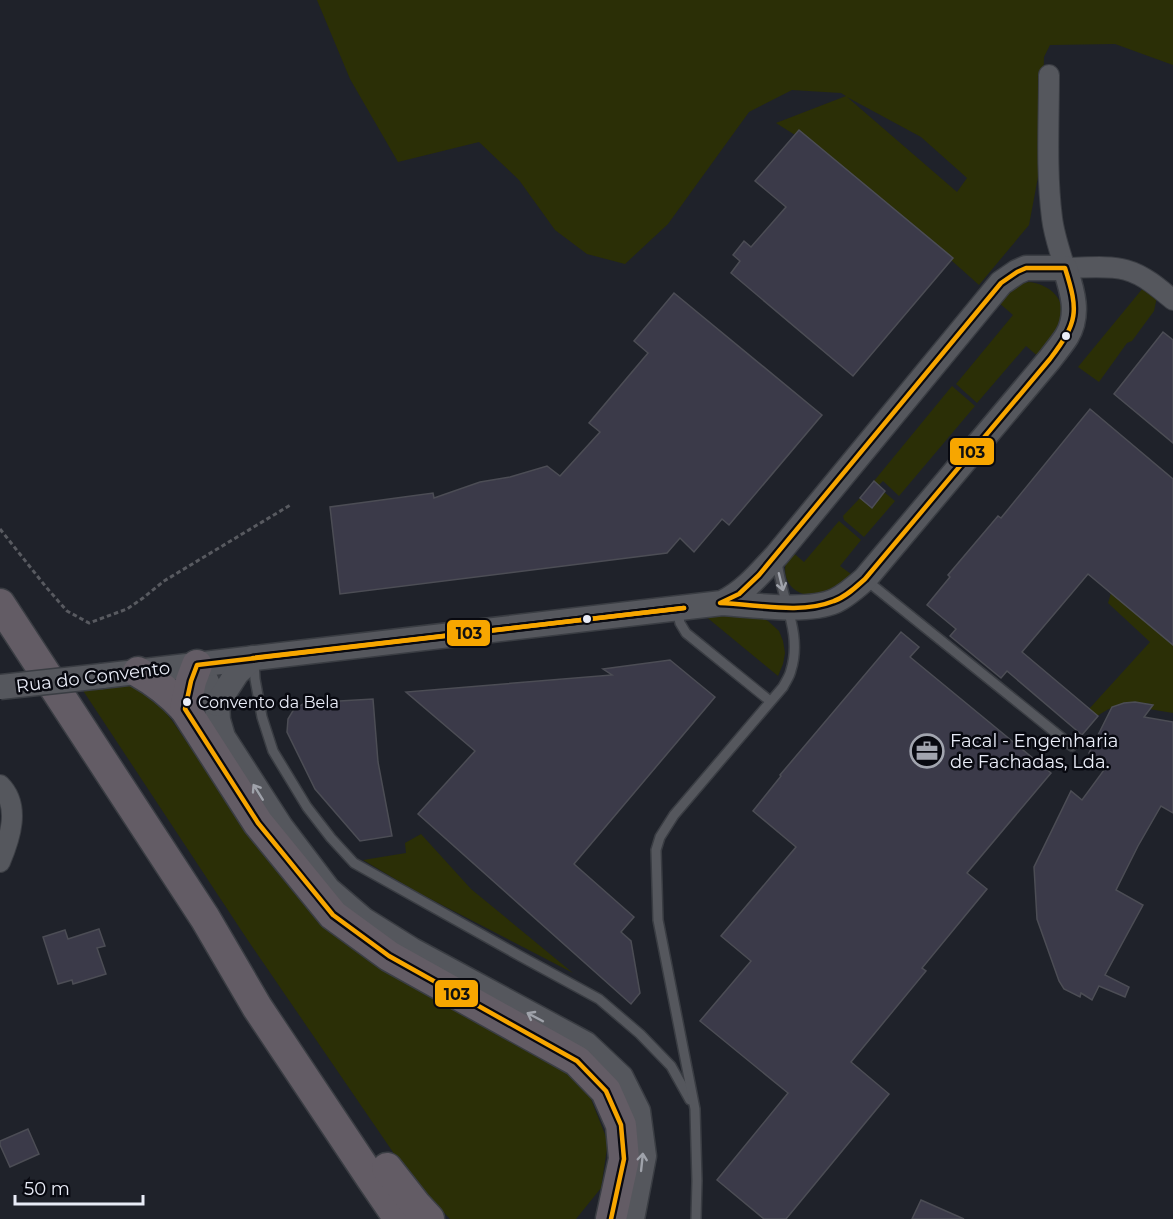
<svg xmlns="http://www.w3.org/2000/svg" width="1173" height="1219" viewBox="0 0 1173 1219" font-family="Montserrat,sans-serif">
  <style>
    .green { fill: #2b2f06; fill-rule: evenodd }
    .building { fill: #3b3a49; stroke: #4c4d55; stroke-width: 1.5 }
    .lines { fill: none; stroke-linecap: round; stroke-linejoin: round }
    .service-casing { stroke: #3a3d43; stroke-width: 12 }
    .minor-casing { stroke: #3a3d43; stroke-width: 22 }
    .tertiary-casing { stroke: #3a3d43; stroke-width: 27 }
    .primary-casing { stroke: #3a3d43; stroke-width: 33 }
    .path { stroke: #585a60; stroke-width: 3; stroke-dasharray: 4.5 3; stroke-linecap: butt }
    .service { stroke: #55575d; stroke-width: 9 }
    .minor { stroke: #55575d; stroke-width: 20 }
    .tertiary { stroke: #55575d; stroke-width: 24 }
    .primary { stroke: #635c65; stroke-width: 30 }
    .tertiary-bridge-casing { stroke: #3a3d43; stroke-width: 27; stroke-linecap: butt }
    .tertiary-bridge { stroke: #55575d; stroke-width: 24 }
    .bus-1-casing { stroke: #080910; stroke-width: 9 }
    .bus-1 { stroke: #f7a600; stroke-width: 4.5 }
    .oneway { stroke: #9fa2aa }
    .bus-dot { fill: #e9ecf7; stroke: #080910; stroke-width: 2 }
    .labels { text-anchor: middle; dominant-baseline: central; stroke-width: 5; stroke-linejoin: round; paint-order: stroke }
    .bus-label { font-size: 16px; fill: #e9ecf7; stroke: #080910; text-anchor: start }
    .street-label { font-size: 18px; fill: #e9ecf7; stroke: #080910 }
    .poi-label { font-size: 18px; fill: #e9ecf7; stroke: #080910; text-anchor: start }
    .line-badge { stroke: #080910; stroke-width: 2 }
    .pale-badge-label { font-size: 16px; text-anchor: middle; font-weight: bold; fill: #111 }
  </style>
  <rect width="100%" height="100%" fill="#1f222a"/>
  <!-- green -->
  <g class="green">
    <path d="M 317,0 L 1173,0 L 1173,65 L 1115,44 L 1050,45 L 1044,57 L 1041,161 L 1029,225 L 979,285 L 951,260 L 953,258 L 795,135 L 776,123 L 846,96 L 841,93 L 792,90 L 749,112 L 668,224 L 625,264 L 587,254 L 555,230 L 519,180 L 479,142 L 398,162 L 350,79 ZM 847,97 L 921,137 L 967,178 L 957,192 Z"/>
    <path d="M 1029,282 C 1054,285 1070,304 1059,330 C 1054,340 1046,349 1040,358 L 1026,346 L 977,403 L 956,384 L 1013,315 L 998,302 L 1018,284 Z"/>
    <path d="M 1143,288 L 1157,297 L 1154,311 L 1132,341 L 1127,343 L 1099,382 L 1078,367 Z"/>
    <path d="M 952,386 L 975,406 L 899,496 L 883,481 L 879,485 L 874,481 Z"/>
    <path d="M 884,492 L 895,501 L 864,537 L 844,520 L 843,516 L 860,498 L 872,508 Z"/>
    <path d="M 839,521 L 861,540 L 840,566 L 855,577 C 842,586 828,596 812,595 C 787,595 778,570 791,551 L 804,562 Z"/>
    <path d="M 1111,593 L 1173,645 L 1173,713 L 1149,709 L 1152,704 C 1129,701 1117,703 1097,716 L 1089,709 L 1150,642 L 1108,603 Z"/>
    <path d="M 704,615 L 756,615 L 768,621 L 779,631 L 783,641 L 785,653 L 783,664 L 778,676 Z"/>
    <path d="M 115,684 L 132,685 L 153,696 L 173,722 L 209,774 L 292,887 L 337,937 L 534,1047 L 587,1089 L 608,1142 L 601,1188 L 576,1219 L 450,1219 L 410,1177 L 247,939 L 82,689 Z"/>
    <path d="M 421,834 L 471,889 L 573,973 L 417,892 L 363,860 L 406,853 L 405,843 Z"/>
  </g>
  <!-- building -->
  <g class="building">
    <path d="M 799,130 L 953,258 L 853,376 L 731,273 L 740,261 L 733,255 L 744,241 L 751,247 L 786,207 L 755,181 Z"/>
    <path d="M 674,293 L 822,415 L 729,525 L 722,519 L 694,552 L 680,538 L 667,553 L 340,594 L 330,507 L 433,493 L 434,498 L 480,482 L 510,477 L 547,466 L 560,476 L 600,432 L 589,423 L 648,353 L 634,341 Z"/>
    <path d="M 1163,332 L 1173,340 L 1173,443 L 1114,394 Z"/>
    <path d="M 1090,409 L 1173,479 L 1173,645 L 1088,574 L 1022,652 L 1098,716 L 1082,735 L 1007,671 L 1001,678 L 950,636 L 956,629 L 927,605 L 950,577 L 948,575 L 998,516 L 1001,518 Z"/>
    <path d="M 874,481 L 885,491 L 872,508 L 860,498 Z"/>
    <path d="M 901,632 L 919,647 L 910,657 L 1051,773 L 967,873 L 987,889 L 922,968 L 926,971 L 851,1062 L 889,1094 L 786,1219 L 764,1219 L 717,1180 L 788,1093 L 700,1021 L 751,961 L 721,936 L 796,847 L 753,811 L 781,776 L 780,775 Z"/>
    <path d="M 670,660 L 715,697 L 574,864 L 634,917 L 621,932 L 631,941 L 640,993 L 631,1004 L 418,814 L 475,751 L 406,692 L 612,675 L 603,669 Z"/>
    <path d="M 373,699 L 378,762 L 392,836 L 360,841 L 315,789 L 287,732 L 288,719 L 294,709 L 305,703 Z"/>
    <path d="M 1135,702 L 1153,705 L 1144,717 L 1173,722 L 1173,813 L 1161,806 L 1138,846 L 1116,890 L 1143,905 L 1105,975 L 1129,987 L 1125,997 L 1099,986 L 1092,1000 L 1081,993 L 1080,997 L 1064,989 L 1059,981 L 1037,919 L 1034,867 L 1071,791 L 1082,800 L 1107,766 L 1089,753 L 1112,707 L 1124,703 Z"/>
    <path d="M 99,929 L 105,946 L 97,948 L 106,974 L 73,984 L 72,980 L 58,984 L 43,937 L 65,930 L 68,939 Z"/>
    <path d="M 28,1129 L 39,1154 L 10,1167 L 0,1145 L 0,1141 Z"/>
    <path d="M 921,1200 L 964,1219 L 912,1219 Z"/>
  </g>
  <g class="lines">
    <!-- service casing -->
    <g class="service-casing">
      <g id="service">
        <path d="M 866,580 L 1072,746"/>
        <path d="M 677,610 L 680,623 L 686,633 L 770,701"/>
        <path d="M 254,663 L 255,679 L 262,717 L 273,751 L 307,807 L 331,838 L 354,863 L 520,956 L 599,999 L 640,1034 L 671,1066 L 690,1100"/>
        <path d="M 696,1219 L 697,1181 L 695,1109 L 658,920 L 656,850 L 660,837 L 674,815 L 783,687 C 786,681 790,676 791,670 C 803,632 780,597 777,560"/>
      </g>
    </g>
    <!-- minor casing -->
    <g class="minor-casing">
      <g id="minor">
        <path d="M 1049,75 C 1049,122 1046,171 1052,218 C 1054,235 1060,252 1065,268 C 1083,268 1109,265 1126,270 C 1144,275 1159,288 1173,300"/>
        <path d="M 0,785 C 21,806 10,838 0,862"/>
      </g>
    </g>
    <!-- tertiary casing -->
    <g class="tertiary-casing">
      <g id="tertiary">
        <path d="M 197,665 L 206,680 L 217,704 L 218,720 L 223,737 L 281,827 L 328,889 L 364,920 L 412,950 L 586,1044 L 621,1077 L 638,1111 L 644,1156 L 632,1219"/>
        <path d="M 102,676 L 722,603 C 753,605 808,613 835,601 C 846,596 856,587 865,579 L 1050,359 C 1056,351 1062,344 1067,336 C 1080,314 1072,290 1065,268 L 1026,268 L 1017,272 L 1001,283 L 777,555 C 760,573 745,592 722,603"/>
        <path d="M 217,704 L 237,673 L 253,658"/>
      </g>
    </g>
    <!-- primary casing -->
    <g class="primary-casing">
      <g id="primary">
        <path d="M 0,604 L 205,918 L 257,1007 L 371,1178 L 399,1219"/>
        <path d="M 138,672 C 156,682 171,694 185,709 L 258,823 L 333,915 L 389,956 L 577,1061 L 606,1091 L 621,1125 L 624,1159 L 611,1219"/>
        <path d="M 185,709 L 191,681 L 197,665"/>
        <path d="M 387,1168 L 416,1205 L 429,1219"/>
      </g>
    </g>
    <!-- path -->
    <path class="path" d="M 0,529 L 46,587 L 67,611 L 89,623 L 127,609 L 143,598 L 164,581 L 292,504"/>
    <!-- service -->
    <use href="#service" class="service"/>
    <!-- minor -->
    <use href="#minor" class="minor"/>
    <!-- tertiary -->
    <use href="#tertiary" class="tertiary"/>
    <!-- primary -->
    <use href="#primary" class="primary"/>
    <!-- tertiary-bridge casing -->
    <g class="tertiary-bridge-casing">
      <path id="tertiary-bridge" d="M 0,687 L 102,676"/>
    </g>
    <!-- tertiary-bridge -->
    <use href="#tertiary-bridge" class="tertiary-bridge"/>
    <!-- bus-1 casing -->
    <g class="bus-1-casing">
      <g id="bus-1">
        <path d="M 1026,268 L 1065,268 C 1079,312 1078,322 1050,359 L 865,579 C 856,587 846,597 834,601 C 799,615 757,604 720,603 L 739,594 L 759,575 L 1001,283 L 1017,272 Z"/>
        <path d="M 253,658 L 684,608"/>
        <path d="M 611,1219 L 624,1159 L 621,1125 L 606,1091 L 577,1061 L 389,956 L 333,915 L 258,823 L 185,709 L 191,681 L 197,665 L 684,608"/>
      </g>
    </g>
    <!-- bus-1 -->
    <use href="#bus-1" class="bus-1"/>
  </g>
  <!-- one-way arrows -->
  <defs><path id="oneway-shaft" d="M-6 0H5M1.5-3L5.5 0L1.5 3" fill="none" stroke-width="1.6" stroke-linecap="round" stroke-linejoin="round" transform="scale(1.5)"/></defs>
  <g class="oneway">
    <use href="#oneway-shaft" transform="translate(781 582) rotate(76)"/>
    <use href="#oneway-shaft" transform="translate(258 792) rotate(-122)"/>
    <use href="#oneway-shaft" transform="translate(535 1017) rotate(-152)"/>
    <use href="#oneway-shaft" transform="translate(642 1162) rotate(-84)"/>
  </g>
  <!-- icons -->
  <defs>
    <g id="office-ring" transform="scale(1.725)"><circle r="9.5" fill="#080910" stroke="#a2a5af" stroke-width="1.5"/><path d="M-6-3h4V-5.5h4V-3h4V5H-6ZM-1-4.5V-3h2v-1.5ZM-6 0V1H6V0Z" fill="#a2a5af"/></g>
  </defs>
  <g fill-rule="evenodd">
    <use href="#office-ring" x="927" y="751"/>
  </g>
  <!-- markers -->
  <g class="bus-dot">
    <circle cx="1066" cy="336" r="5"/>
    <circle cx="587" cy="619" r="5"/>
    <circle cx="187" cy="702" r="5"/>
  </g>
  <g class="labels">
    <!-- bus labels -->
    <g class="bus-label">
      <text x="198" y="702">Convento da Bela</text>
    </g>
    <!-- street labels -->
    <g class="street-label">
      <text transform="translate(93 677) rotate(-7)">Rua do Convento</text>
    </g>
    <!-- poi labels -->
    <g class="poi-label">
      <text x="950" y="741">Facal - Engenharia<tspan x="950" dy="21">de Fachadas, Lda.</tspan></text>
    </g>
  </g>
  <g class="line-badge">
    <rect x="949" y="437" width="46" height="29" rx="6" fill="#f7a600"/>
    <rect x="446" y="619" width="45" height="28" rx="6" fill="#f7a600"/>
    <rect x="434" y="979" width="45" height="29" rx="6" fill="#f7a600"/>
  </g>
  <g class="pale-badge-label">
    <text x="972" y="458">103</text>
    <text x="469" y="639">103</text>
    <text x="457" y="1000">103</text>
  </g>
  <!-- scale -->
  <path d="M15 1195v9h128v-9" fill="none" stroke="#e9ecf7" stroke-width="3"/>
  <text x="24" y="1195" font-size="18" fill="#e9ecf7" stroke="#080910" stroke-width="4.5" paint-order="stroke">50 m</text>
</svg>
